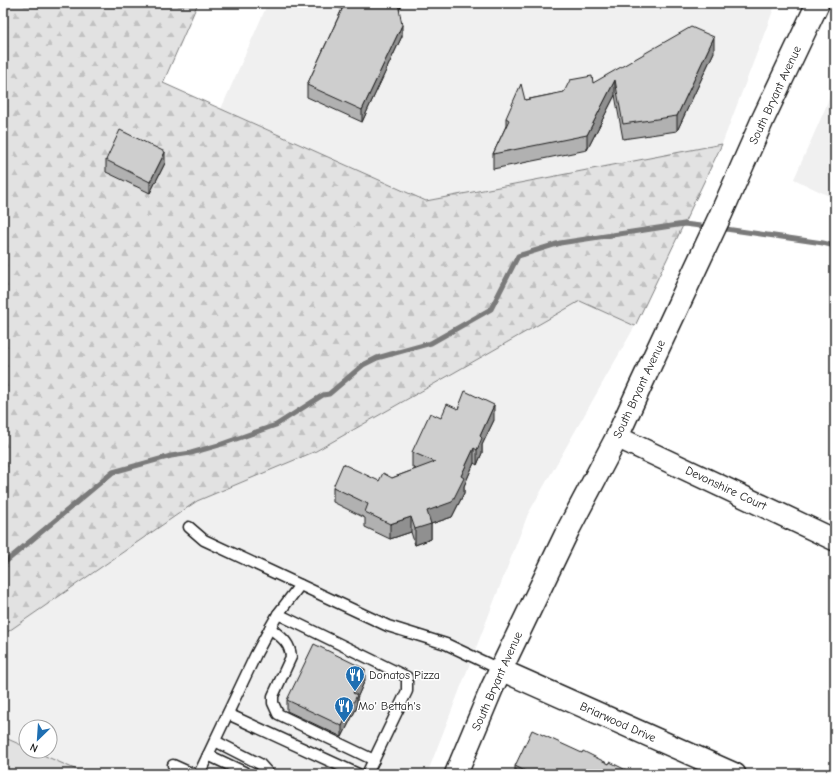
<svg xmlns="http://www.w3.org/2000/svg" width="838" height="777" viewBox="0 0 838 777" font-family="'Comic Neue',sans-serif">
  <style>
    .built { fill: #f0f0f0 }
    .green { fill: #e2e2e2; stroke: #7f7f7f }
    .forest { fill: url(#forest-firs); stroke: #7f7f7f }
    .lines { fill: none; stroke-linecap: round; stroke-linejoin: round }
    .stream { stroke: #7a7a7a; stroke-width: 5 }
    .lane-casing { stroke: #1c1c1c; stroke-width: 13 }
    .street-casing { stroke: #1c1c1c; stroke-width: 24 }
    .secondary-casing { stroke: #1c1c1c; stroke-width: 25 }
    .lane { stroke: #fff; stroke-width: 10 }
    .street { stroke: #fff; stroke-width: 21 }
    .secondary { stroke: #fff; stroke-width: 22 }
    .wall { fill: #b1b1b1; stroke: #1c1c1c }
    .shaded-wall { fill: #909090; stroke: #1c1c1c }
    .building { fill: #cecece; stroke: #1c1c1c }
    .labels { text-anchor: middle; dominant-baseline: central; stroke-width: 3; stroke-linejoin: round; paint-order: stroke }
    .street-label { font-size: 12px; fill: #1c1c1c; stroke: #fff }
    .poi-label { font-size: 12px; fill: #1c1c1c; stroke: #fff; text-anchor: start }
  </style>
  <defs>
    <pattern id="forest-firs" width="22" height="20" patternUnits="userSpaceOnUse"><rect width="22" height="20" fill="#e2e2e2"/><path d="M5 1l3.5 6h-7zM16 11l3.5 6h-7z" fill="#c1c1c1"/></pattern>
  </defs>
  <rect width="100%" height="100%" fill="#fff"/>
  <filter id="ink" filterUnits="userSpaceOnUse"><feTurbulence type="fractalNoise" baseFrequency=".025" numOctaves="2"/><feDisplacementMap in="SourceGraphic" scale="8" xChannelSelector="R" yChannelSelector="G"/><feConvolveMatrix kernelMatrix="1 2 1 2 8 2 1 2 1" color-interpolation-filters="sRGB"/></filter>
  <g filter="url(#ink)">
    <!-- built -->
    <g class="built">
      <path d="M 268,3 L 776,3 L 722,144 L 426,201 L 221,109 Z"/>
      <path d="M 835,81 L 835,199 L 794,179 L 825,109 Z"/>
      <path d="M 580,301 L 635,326 L 528,514 L 427,774 L 86,774 L 34,751 L 50,751 L 50,727 L 26,727 L 26,747 L 3,737 L 3,635 L 197,501 L 316,451 Z"/>
    </g>
    <!-- green -->
    <path class="green" d="M 3,737 L 26,747 L 26,751 L 34,751 L 86,774 L 3,774 Z"/>
    <!-- forest -->
    <path class="forest" d="M 3,3 L 198,3 L 163,83 L 426,201 L 722,144 L 635,326 L 580,301 L 316,451 L 197,501 L 3,635 Z"/>
    <g class="lines">
      <!-- stream -->
      <g class="stream">
        <path d="M 719,228 L 823,243 L 835,246"/>
        <path d="M 3,564 L 113,472 L 171,456 L 191,453 L 219,445 L 276,425 L 323,395 L 329,394 L 363,365 L 377,358 L 431,343 L 491,309 L 518,256 L 560,243 L 684,224 L 709,227"/>
      </g>
      <!-- lane casing -->
      <g class="lane-casing">
        <g id="lane">
          <path d="M 189,527 L 204,540 L 388,626 L 446,644 L 501,670"/>
          <path d="M 278,614 L 407,677 L 407,691 L 367,774"/>
          <path d="M 270,628 C 281,637 290,642 291,657 L 273,696 L 273,703 L 278,714 L 374,760"/>
          <path d="M 228,714 L 358,774"/>
          <path d="M 215,741 L 260,764 L 269,774"/>
          <path d="M 208,755 L 244,772 L 246,774"/>
          <path d="M 173,765 L 193,774"/>
          <path d="M 199,774 L 256,654 L 270,628 L 278,614 L 300,585"/>
        </g>
      </g>
      <!-- street casing -->
      <g class="street-casing">
        <g id="street">
          <path d="M 617,437 L 835,540"/>
          <path d="M 501,670 L 735,774"/>
        </g>
      </g>
      <!-- secondary casing -->
      <g class="secondary-casing">
        <path id="secondary" d="M 456,774 L 492,688 L 568,530 L 617,437 L 639,389 L 721,214 L 763,119 L 818,3"/>
      </g>
      <!-- lane -->
      <use href="#lane" class="lane"/>
      <!-- street -->
      <use href="#street" class="street"/>
      <!-- secondary -->
      <use href="#secondary" class="secondary"/>
    </g>
    <!-- wall -->
    <g class="wall">
      <path d="M 329,3 L 403,3 L 399,11 L 402,36 L 362,122 L 307,97 L 307,85 L 342,9 Z"/>
      <path d="M 714,52 L 677,131 L 623,139 L 615,95 L 587,150 L 493,169 L 493,154 L 506,126 L 506,118 L 525,100 L 564,92 L 593,83 Z"/>
      <path d="M 106,160 L 165,163 L 150,193 L 106,172 Z"/>
      <path d="M 458,409 L 494,420 L 482,445 L 482,453 L 477,465 L 474,463 L 464,486 L 464,493 L 452,517 L 431,524 L 431,539 L 415,545 L 411,532 L 390,539 L 365,527 L 365,518 L 333,502 L 333,487 L 379,481 L 392,478 L 416,469 L 412,467 L 412,452 L 441,418 Z"/>
      <path d="M 365,680 L 357,698 L 357,707 L 342,737 L 287,711 L 287,700 Z"/>
      <path d="M 582,753 L 634,774 L 515,774 L 515,766 Z"/>
    </g>
    <!-- shaded-wall -->
    <g class="shaded-wall">
      <path d="M 397,3 L 403,3 L 397,14 Z"/>
      <path d="M 402,25 L 402,36 L 362,122 L 362,110 Z"/>
      <path d="M 714,37 L 714,52 L 677,131 L 677,116 Z"/>
      <path d="M 615,80 L 615,95 L 587,150 L 587,135 Z"/>
      <path d="M 165,152 L 165,163 L 150,193 L 150,182 Z"/>
      <path d="M 494,405 L 494,420 L 482,445 L 482,453 L 477,465 L 477,450 L 480,436 Z"/>
      <path d="M 474,448 L 474,463 L 464,486 L 464,493 L 452,517 L 431,524 L 431,539 L 415,545 L 415,529 L 427,511 L 461,476 Z"/>
      <path d="M 411,517 L 411,532 L 390,539 L 390,524 Z"/>
      <path d="M 365,669 L 365,680 L 357,698 L 357,707 L 342,737 L 342,726 L 353,693 Z"/>
    </g>
    <!-- building -->
    <g class="building">
      <path d="M 345,3 L 398,3 L 402,25 L 362,110 L 307,85 Z"/>
      <path d="M 691,27 L 714,37 L 677,116 L 623,124 L 615,80 L 587,135 L 493,154 L 509,120 L 506,118 L 521,84 L 525,100 L 564,92 L 570,80 L 592,76 L 593,83 Z"/>
      <path d="M 120,130 L 165,152 L 150,182 L 106,160 Z"/>
      <path d="M 465,391 L 494,405 L 480,436 L 482,438 L 477,450 L 474,448 L 461,476 L 464,478 L 452,502 L 427,511 L 431,524 L 415,529 L 411,517 L 390,524 L 365,512 L 368,504 L 333,487 L 343,464 L 379,481 L 383,473 L 392,478 L 435,462 L 412,452 L 430,413 L 441,418 L 447,404 L 458,409 Z"/>
      <path d="M 314,644 L 365,669 L 353,693 L 357,695 L 342,726 L 287,700 Z"/>
      <path d="M 532,730 L 582,753 L 583,751 L 609,764 L 610,762 L 634,774 L 531,774 L 515,766 Z"/>
      <path d="M 304,770 L 312,774 L 302,774 Z"/>
    </g>
  </g>
  <!-- icons -->
  <defs>
    <g id="restaurant-pin" transform="scale(1)"><path d="M0 17L-7.5 6A9.5 9.5 0 1 1 7.5 6Z" fill="#1f6fb2" stroke="#fff"/><path d="M-5-6h1v4h1v-4h1v4h1v-4h1v5L-1.5 .5V6h-2V.5L-5-1ZM5-6V6H3V1.5H1.5Q1.5-4 5-6Z" fill="#fff"/></g>
  </defs>
  <g fill-rule="evenodd">
    <use href="#restaurant-pin" x="355" y="675"/>
    <use href="#restaurant-pin" x="344" y="706"/>
  </g>
  <g class="labels">
    <!-- street labels -->
    <g class="street-label">
      <text transform="translate(775 95) rotate(-65)">South Bryant Avenue</text>
      <text transform="translate(639 389) rotate(-65)">South Bryant Avenue</text>
      <text transform="translate(726 488) rotate(25)">Devonshire Court</text>
      <text transform="translate(497 681) rotate(-66)">South Bryant Avenue</text>
      <text transform="translate(618 722) rotate(24)">Briarwood Drive</text>
    </g>
    <!-- poi labels -->
    <g class="poi-label">
      <text x="369" y="675">Donatos Pizza</text>
      <text x="358" y="706">Mo' Bettah's</text>
    </g>
  </g>
  <!-- margin -->
  <rect width="838" height="777" fill="none" stroke="#fff" stroke-width="16"/>
  <rect x="8" y="8" width="822" height="761" fill="none" stroke="#1c1c1c" stroke-width="1.5" filter="url(#ink)"/>
  <!-- north arrow -->
  <g transform="translate(38 739) rotate(205)"><circle r="19" fill="#ffffff" stroke="#a4a4a4"/>
  <path d="M0-3L7 15L0 10L-7 15Z" fill="#1f6fb2"/>
  <text y="-6" font-size="11" font-weight="bold" text-anchor="middle" fill="#1c1c1c">N</text>
  </g>
</svg>
